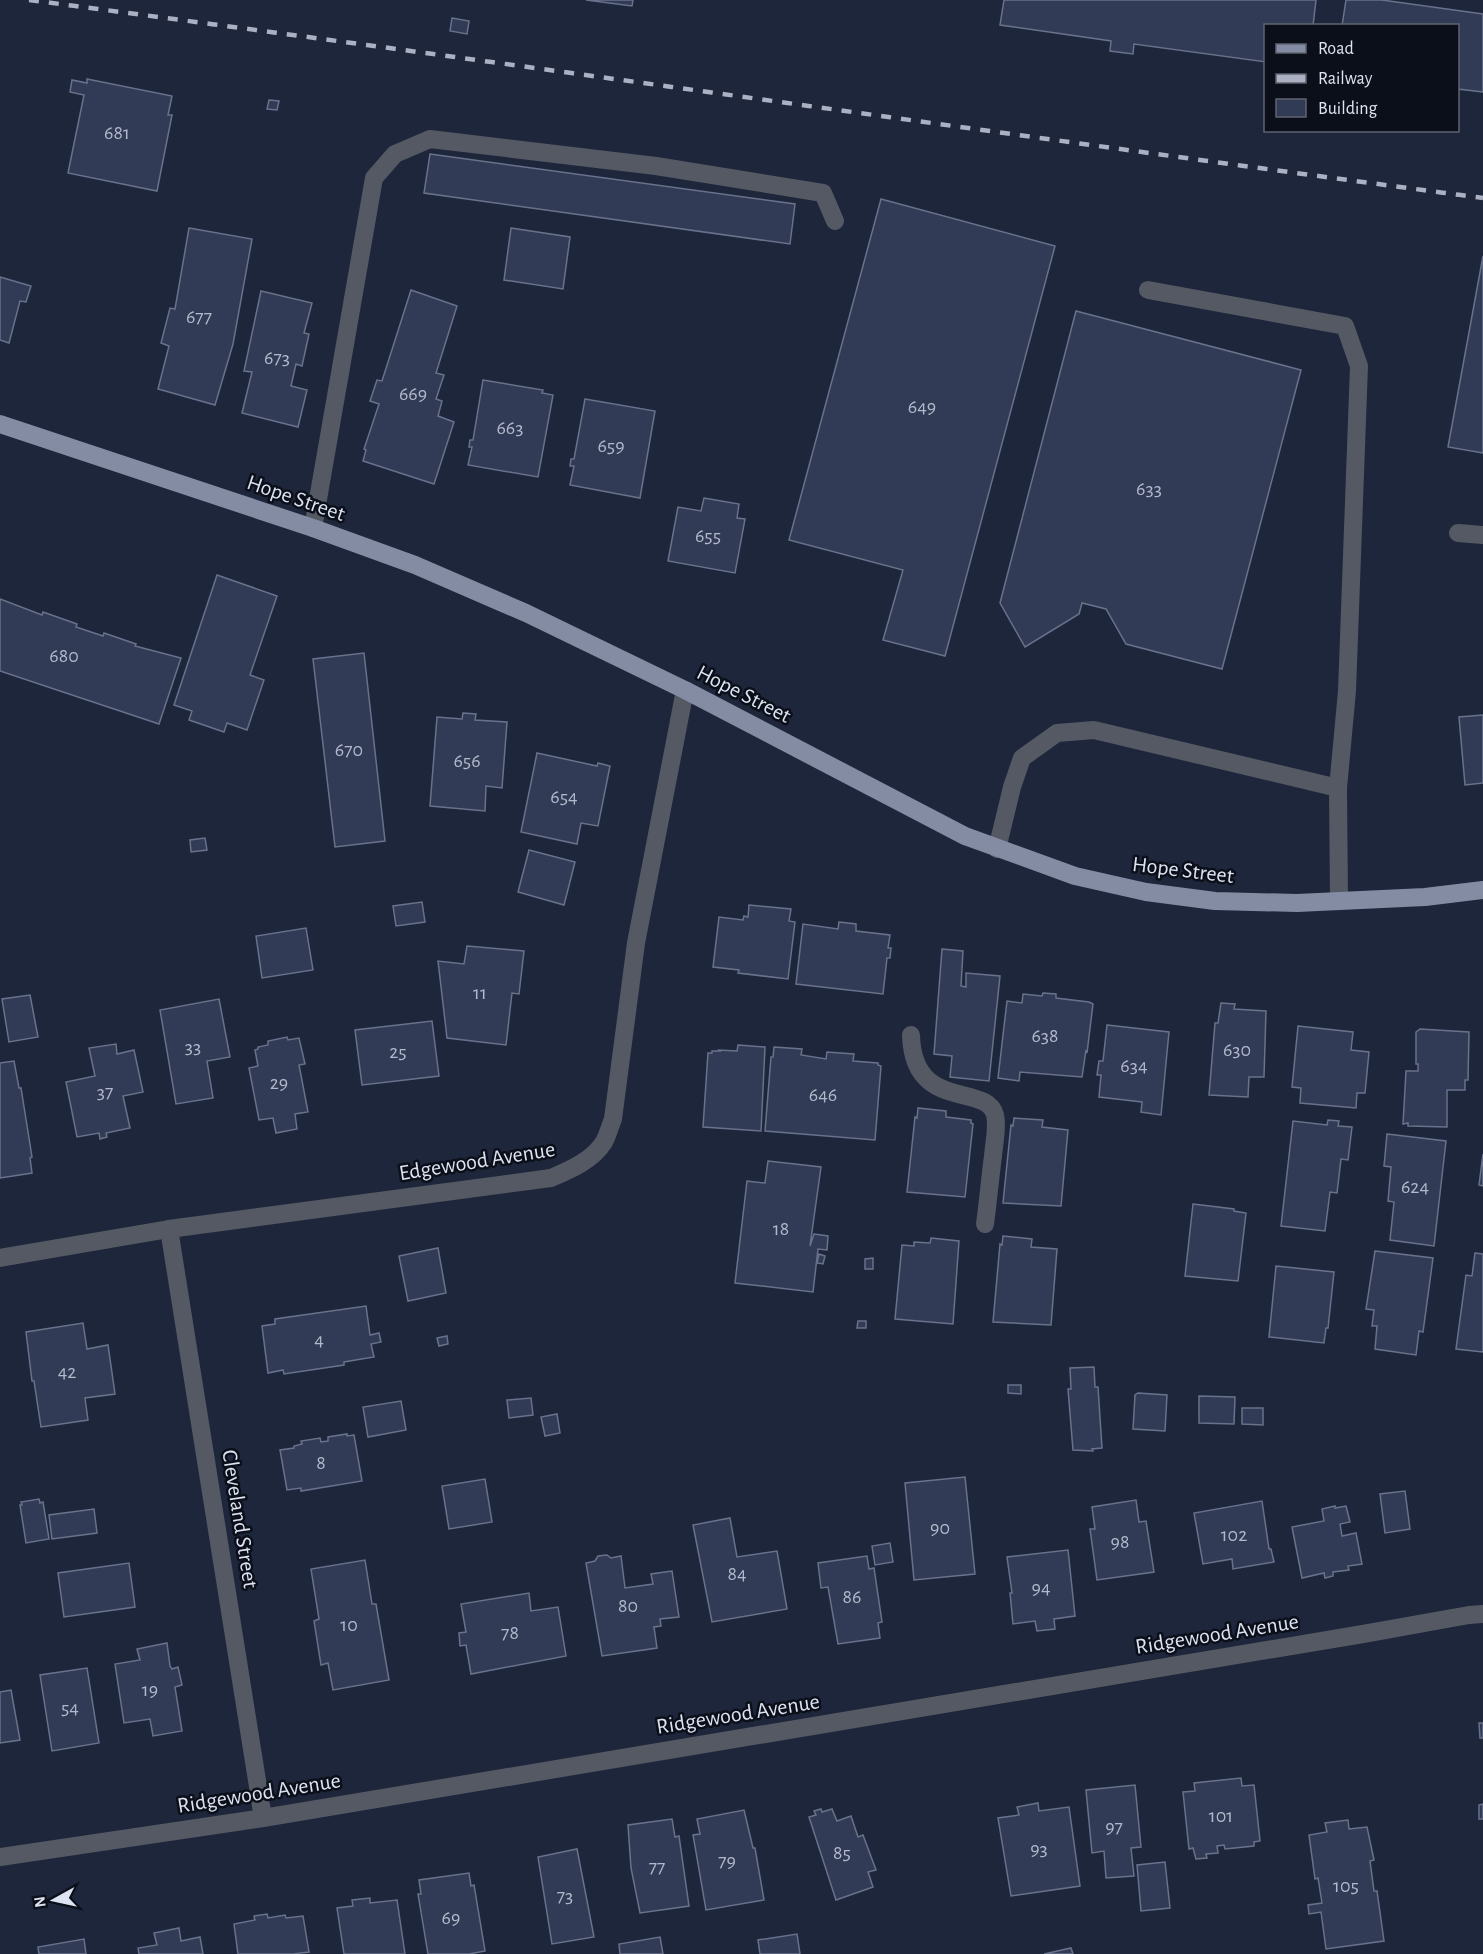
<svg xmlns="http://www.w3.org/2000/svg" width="1483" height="1954" viewBox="0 0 1483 1954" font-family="'Alegreya Sans',sans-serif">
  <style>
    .building { fill: #313b56; stroke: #68728b; stroke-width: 1.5 }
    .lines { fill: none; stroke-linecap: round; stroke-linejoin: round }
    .minor { stroke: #555964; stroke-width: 18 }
    .major { stroke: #838ca2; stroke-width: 18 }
    .rail { stroke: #abb1c2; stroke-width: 4.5; stroke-dasharray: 10 10; stroke-linecap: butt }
    .labels { text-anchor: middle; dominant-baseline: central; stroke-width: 5; stroke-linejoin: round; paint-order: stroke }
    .number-label { font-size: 20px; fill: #b2b9cb }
    .street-label { font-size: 22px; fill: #dde3f2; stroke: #0b0f19 }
  </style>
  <rect width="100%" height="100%" fill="#1e263b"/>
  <!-- building -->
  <g class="building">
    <path d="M 586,0 L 633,0 L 632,6 Z"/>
    <path d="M 1004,0 L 1316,0 L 1313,26 L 1266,26 L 1266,62 L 1134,44 L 1133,54 L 1110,51 L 1111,41 L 1000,25 Z"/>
    <path d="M 1346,0 L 1382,0 L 1483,14 L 1483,92 L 1458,89 L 1458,26 L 1342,26 Z"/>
    <path d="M 452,18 L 469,21 L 467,34 L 450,31 Z"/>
    <path d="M 87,79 L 172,96 L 168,115 L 172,115 L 157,191 L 68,173 L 84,95 L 70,92 L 72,80 L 87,83 Z"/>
    <path d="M 269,100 L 279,101 L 277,110 L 267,109 Z"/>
    <path d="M 430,154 L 795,204 L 790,244 L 424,193 Z"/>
    <path d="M 881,199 L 1055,246 L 945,656 L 883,640 L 903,570 L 789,540 Z"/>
    <path d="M 189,228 L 252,239 L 233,344 L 215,405 L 158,389 L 169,346 L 161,343 L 170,308 L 175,309 Z"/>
    <path d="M 511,228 L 570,237 L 563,289 L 504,280 Z"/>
    <path d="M 1483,256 L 1483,453 L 1448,447 Z"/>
    <path d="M 0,277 L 31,286 L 26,302 L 20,301 L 9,343 L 0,340 Z"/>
    <path d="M 411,290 L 457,306 L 436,373 L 444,375 L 436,399 L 442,401 L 438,416 L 454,422 L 434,484 L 363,461 L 366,450 L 364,449 L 379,404 L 370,401 L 377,380 L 382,381 Z"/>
    <path d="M 261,291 L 312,303 L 304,333 L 309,334 L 302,366 L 296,364 L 291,386 L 307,390 L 298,427 L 242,413 L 252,372 L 244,371 Z"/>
    <path d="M 1076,311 L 1301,370 L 1222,669 L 1126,644 L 1106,609 L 1082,603 L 1079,614 L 1025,647 L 1000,603 Z"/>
    <path d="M 483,380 L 543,390 L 542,393 L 553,395 L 538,477 L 468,465 L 472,447 L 469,447 L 470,440 L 473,440 Z"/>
    <path d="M 585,399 L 655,411 L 640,498 L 570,485 L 574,466 L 570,466 L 571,459 L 574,459 Z"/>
    <path d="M 704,498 L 739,504 L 737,518 L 745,519 L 735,573 L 668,561 L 678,507 L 701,511 Z"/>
    <path d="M 217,575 L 277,596 L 250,675 L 264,680 L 247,730 L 227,723 L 224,732 L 189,720 L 192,711 L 174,705 Z"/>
    <path d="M 0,599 L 42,615 L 43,612 L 77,624 L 76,627 L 103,636 L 104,633 L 136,644 L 135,646 L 181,658 L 159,724 L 0,671 Z"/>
    <path d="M 364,653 L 385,841 L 335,847 L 313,659 Z"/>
    <path d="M 463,713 L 476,714 L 475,720 L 507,722 L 502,788 L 486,786 L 485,811 L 430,806 L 437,717 L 462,719 Z"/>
    <path d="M 1483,715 L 1483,783 L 1465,785 L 1459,717 Z"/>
    <path d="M 537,753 L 597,766 L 598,763 L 610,766 L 598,826 L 581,823 L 577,844 L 521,832 Z"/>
    <path d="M 205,838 L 207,850 L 191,852 L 190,840 Z"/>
    <path d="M 529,850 L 575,862 L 564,905 L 518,892 Z"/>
    <path d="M 422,902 L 425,922 L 396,926 L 393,906 Z"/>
    <path d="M 749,905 L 791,909 L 789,921 L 795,922 L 788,979 L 738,973 L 739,970 L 713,967 L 719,917 L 743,920 L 744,916 L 748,917 Z"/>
    <path d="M 839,922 L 856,924 L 856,931 L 890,935 L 888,948 L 891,948 L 890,958 L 887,958 L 883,994 L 796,984 L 803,924 L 838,929 Z"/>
    <path d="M 306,928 L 313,970 L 262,978 L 256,936 Z"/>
    <path d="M 467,946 L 524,951 L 519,994 L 512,993 L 506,1045 L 447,1038 L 438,961 L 464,964 Z"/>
    <path d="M 942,949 L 963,951 L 961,986 L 966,987 L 966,973 L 1000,976 L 989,1081 L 950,1077 L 952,1056 L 934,1054 Z"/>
    <path d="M 1043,993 L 1056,994 L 1056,998 L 1089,1002 L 1093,1004 L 1087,1053 L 1086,1050 L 1082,1077 L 1020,1072 L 1019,1081 L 998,1078 L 1007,1001 L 1022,1003 L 1023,994 L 1042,996 Z"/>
    <path d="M 30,995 L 38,1037 L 9,1042 L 2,999 Z"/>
    <path d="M 219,999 L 230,1057 L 207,1061 L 213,1098 L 176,1104 L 160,1010 Z"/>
    <path d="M 1221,1003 L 1235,1004 L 1234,1009 L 1266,1011 L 1264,1077 L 1249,1077 L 1248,1097 L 1209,1095 L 1215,1023 L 1218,1023 Z"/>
    <path d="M 432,1021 L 439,1076 L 362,1085 L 355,1030 Z"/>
    <path d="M 1107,1025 L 1169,1032 L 1161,1115 L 1141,1112 L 1142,1102 L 1099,1097 L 1101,1075 L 1097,1075 L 1099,1061 L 1103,1061 Z"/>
    <path d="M 1298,1026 L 1353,1032 L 1351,1050 L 1369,1052 L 1365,1093 L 1357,1093 L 1356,1108 L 1300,1103 L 1301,1088 L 1292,1087 Z"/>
    <path d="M 1420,1029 L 1469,1032 L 1468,1080 L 1465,1080 L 1465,1090 L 1447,1090 L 1447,1127 L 1408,1126 L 1408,1123 L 1403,1124 L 1406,1071 L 1418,1071 L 1418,1064 L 1416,1064 L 1416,1032 Z"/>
    <path d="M 287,1037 L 288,1040 L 299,1038 L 305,1064 L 299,1065 L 308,1112 L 295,1114 L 297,1129 L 276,1133 L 273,1118 L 259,1120 L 249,1068 L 258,1066 L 255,1050 L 258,1049 L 258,1047 L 268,1045 L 268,1041 Z"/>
    <path d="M 116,1044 L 117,1054 L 134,1050 L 143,1092 L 123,1096 L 130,1128 L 106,1133 L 107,1137 L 100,1139 L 99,1133 L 77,1137 L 66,1082 L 95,1076 L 89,1048 Z"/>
    <path d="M 738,1045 L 765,1047 L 761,1131 L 703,1127 L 708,1053 L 712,1053 L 712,1051 L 720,1051 L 719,1050 L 737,1051 Z"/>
    <path d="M 774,1047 L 802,1049 L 801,1055 L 826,1059 L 827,1052 L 854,1054 L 853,1061 L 878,1063 L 878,1065 L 881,1066 L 875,1140 L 765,1131 L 771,1057 L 773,1057 Z"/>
    <path d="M 14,1061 L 19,1088 L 21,1088 L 32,1157 L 30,1158 L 32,1173 L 0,1178 L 0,1063 Z"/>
    <path d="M 918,1108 L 946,1111 L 946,1117 L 971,1120 L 971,1123 L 973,1124 L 965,1197 L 907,1192 L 915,1117 L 917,1118 Z"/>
    <path d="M 1014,1118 L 1043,1120 L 1042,1127 L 1068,1130 L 1061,1206 L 1003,1203 L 1011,1125 L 1013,1126 Z"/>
    <path d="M 1328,1120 L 1339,1121 L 1338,1126 L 1352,1127 L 1348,1160 L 1341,1159 L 1337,1193 L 1330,1192 L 1325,1231 L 1281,1226 L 1293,1121 L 1327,1125 Z"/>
    <path d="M 1387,1134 L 1446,1141 L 1434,1246 L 1390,1240 L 1394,1202 L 1388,1201 L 1391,1167 L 1384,1166 Z"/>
    <path d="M 1483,1154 L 1483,1186 L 1479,1185 Z"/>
    <path d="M 768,1161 L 821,1167 L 810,1246 L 814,1234 L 828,1236 L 827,1250 L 818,1249 L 813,1292 L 735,1283 L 747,1181 L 765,1183 Z"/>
    <path d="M 1193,1204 L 1234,1209 L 1234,1211 L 1246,1213 L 1238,1281 L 1185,1276 Z"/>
    <path d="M 1003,1236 L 1032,1239 L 1031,1247 L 1057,1249 L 1051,1325 L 993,1322 L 1000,1244 L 1002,1245 Z"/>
    <path d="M 931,1238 L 959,1241 L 953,1324 L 895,1319 L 902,1245 L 914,1246 L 914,1242 L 930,1243 Z"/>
    <path d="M 438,1248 L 446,1293 L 408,1301 L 399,1256 Z"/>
    <path d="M 1375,1251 L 1433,1258 L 1423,1332 L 1419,1331 L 1416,1355 L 1375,1349 L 1377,1326 L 1372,1326 L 1374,1310 L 1366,1309 Z"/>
    <path d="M 1475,1253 L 1483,1254 L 1483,1352 L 1456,1349 L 1466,1275 L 1472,1276 Z"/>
    <path d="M 819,1254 L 825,1256 L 823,1264 L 817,1263 Z"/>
    <path d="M 873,1258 L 873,1269 L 865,1269 L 865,1259 Z"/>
    <path d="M 1276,1266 L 1334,1272 L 1328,1328 L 1326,1328 L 1324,1343 L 1269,1337 Z"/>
    <path d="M 366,1306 L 370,1335 L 379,1333 L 381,1342 L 371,1344 L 374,1357 L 344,1362 L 344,1365 L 284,1374 L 283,1370 L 268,1373 L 262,1326 L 275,1324 L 275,1319 Z"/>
    <path d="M 858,1321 L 866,1321 L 866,1328 L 857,1328 Z"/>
    <path d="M 83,1323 L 87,1349 L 108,1345 L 115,1394 L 85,1398 L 88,1420 L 41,1427 L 34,1381 L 32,1381 L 26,1332 Z"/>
    <path d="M 447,1336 L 448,1344 L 439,1346 L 437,1338 Z"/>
    <path d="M 1094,1367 L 1095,1387 L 1098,1387 L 1102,1448 L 1092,1449 L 1093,1451 L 1073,1450 L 1068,1389 L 1071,1389 L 1070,1368 Z"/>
    <path d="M 1008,1385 L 1021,1385 L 1021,1394 L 1008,1393 Z"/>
    <path d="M 1138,1393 L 1167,1395 L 1165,1431 L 1133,1429 L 1135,1395 Z"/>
    <path d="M 1199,1396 L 1235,1397 L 1234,1424 L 1199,1423 Z"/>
    <path d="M 531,1398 L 533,1415 L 509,1418 L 507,1400 Z"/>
    <path d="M 401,1401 L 406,1430 L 368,1437 L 363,1407 Z"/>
    <path d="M 1242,1408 L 1263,1408 L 1263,1425 L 1242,1424 Z"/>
    <path d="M 557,1414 L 560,1433 L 545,1436 L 541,1417 Z"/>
    <path d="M 347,1434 L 347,1436 L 354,1435 L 362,1481 L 301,1491 L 301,1488 L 287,1490 L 280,1450 L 294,1448 L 294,1446 L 302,1444 L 301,1441 L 320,1438 L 321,1442 L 328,1441 L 328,1437 Z"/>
    <path d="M 965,1477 L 975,1574 L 914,1580 L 905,1483 Z"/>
    <path d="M 485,1479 L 492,1522 L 449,1529 L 442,1486 Z"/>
    <path d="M 1405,1491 L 1410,1529 L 1385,1533 L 1380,1494 Z"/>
    <path d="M 39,1499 L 40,1503 L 43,1502 L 49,1539 L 26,1543 L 20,1505 L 22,1505 L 21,1502 Z"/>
    <path d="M 1136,1500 L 1139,1522 L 1146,1521 L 1154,1572 L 1097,1580 L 1090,1529 L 1095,1529 L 1092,1507 Z"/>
    <path d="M 1262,1501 L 1269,1549 L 1271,1549 L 1274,1562 L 1233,1569 L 1232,1559 L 1203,1564 L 1194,1513 Z"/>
    <path d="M 1335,1506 L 1335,1508 L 1346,1506 L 1350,1522 L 1340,1524 L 1342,1536 L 1356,1533 L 1362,1564 L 1348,1566 L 1349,1570 L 1333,1572 L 1333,1576 L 1325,1578 L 1324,1573 L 1302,1578 L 1292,1527 L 1324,1521 L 1322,1509 Z"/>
    <path d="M 94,1509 L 97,1533 L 52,1539 L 49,1515 Z"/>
    <path d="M 730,1518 L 737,1557 L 777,1551 L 787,1609 L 712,1622 L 693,1525 Z"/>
    <path d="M 890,1543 L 893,1562 L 875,1565 L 872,1546 Z"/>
    <path d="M 1068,1550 L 1075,1616 L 1054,1619 L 1055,1629 L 1037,1631 L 1035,1621 L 1013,1624 L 1010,1593 L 1012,1593 L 1007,1557 Z"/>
    <path d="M 607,1555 L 611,1558 L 621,1556 L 625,1588 L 653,1584 L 651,1574 L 672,1571 L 679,1617 L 660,1619 L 661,1626 L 654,1627 L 657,1648 L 602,1656 L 586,1563 L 595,1561 L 598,1556 Z"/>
    <path d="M 867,1556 L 869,1569 L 874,1568 L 882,1622 L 878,1623 L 880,1638 L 838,1644 L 828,1587 L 821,1588 L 818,1563 Z"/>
    <path d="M 365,1560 L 372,1604 L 376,1604 L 389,1680 L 333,1690 L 328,1663 L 321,1665 L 314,1621 L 319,1619 L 311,1569 Z"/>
    <path d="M 129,1563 L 135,1607 L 64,1617 L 58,1573 Z"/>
    <path d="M 529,1593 L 531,1611 L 558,1607 L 566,1656 L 471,1674 L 466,1645 L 460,1646 L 459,1633 L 466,1632 L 461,1604 Z"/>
    <path d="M 167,1643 L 170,1666 L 172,1669 L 178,1667 L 182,1685 L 175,1687 L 182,1731 L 153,1736 L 150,1719 L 124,1723 L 115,1664 L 140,1660 L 137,1649 Z"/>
    <path d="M 87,1668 L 99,1743 L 52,1751 L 40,1675 Z"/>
    <path d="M 11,1690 L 20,1740 L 0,1743 L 0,1692 Z"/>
    <path d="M 1479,1723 L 1483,1723 L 1483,1738 L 1480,1738 Z"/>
    <path d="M 1241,1778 L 1242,1786 L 1254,1785 L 1260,1841 L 1254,1842 L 1254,1846 L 1225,1849 L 1224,1845 L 1217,1846 L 1218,1853 L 1206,1854 L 1207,1858 L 1196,1859 L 1193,1848 L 1189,1849 L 1183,1792 L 1195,1791 L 1194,1783 Z"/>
    <path d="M 1135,1785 L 1141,1847 L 1131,1848 L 1134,1876 L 1106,1878 L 1104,1851 L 1092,1853 L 1086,1790 Z"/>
    <path d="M 1038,1803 L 1039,1811 L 1069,1807 L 1080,1886 L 1011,1896 L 998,1818 L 1019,1815 L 1017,1807 Z"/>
    <path d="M 1483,1804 L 1483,1819 L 1479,1819 L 1479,1805 Z"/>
    <path d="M 821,1809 L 822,1812 L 832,1809 L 837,1821 L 851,1816 L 858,1837 L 863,1835 L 876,1870 L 868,1872 L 873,1887 L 836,1900 L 809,1817 L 816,1815 L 814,1811 Z"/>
    <path d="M 744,1810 L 753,1848 L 755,1848 L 764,1900 L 706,1910 L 693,1835 L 700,1834 L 697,1819 Z"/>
    <path d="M 672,1819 L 675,1837 L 679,1836 L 689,1906 L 640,1913 L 631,1868 L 628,1825 Z"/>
    <path d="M 1348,1820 L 1349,1829 L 1367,1827 L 1374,1860 L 1370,1861 L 1374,1891 L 1377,1891 L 1384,1941 L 1326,1949 L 1321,1912 L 1309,1914 L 1308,1905 L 1322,1903 L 1318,1878 L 1315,1879 L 1309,1835 L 1327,1832 L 1325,1823 Z"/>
    <path d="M 577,1849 L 594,1937 L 552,1944 L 538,1857 Z"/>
    <path d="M 1165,1862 L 1170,1908 L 1141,1911 L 1137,1865 Z"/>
    <path d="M 469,1873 L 471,1886 L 474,1885 L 485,1951 L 469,1954 L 428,1954 L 418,1894 L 421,1894 L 419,1880 Z"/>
    <path d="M 370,1898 L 370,1903 L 397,1900 L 405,1954 L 344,1954 L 337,1908 L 353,1906 L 352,1900 Z"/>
    <path d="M 267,1914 L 268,1918 L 285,1915 L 286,1918 L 303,1916 L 309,1952 L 293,1954 L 238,1954 L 234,1924 L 255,1920 L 254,1916 Z"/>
    <path d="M 179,1928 L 181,1941 L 200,1937 L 203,1954 L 139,1954 L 138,1948 L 157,1945 L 154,1933 Z"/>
    <path d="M 797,1934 L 800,1954 L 760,1954 L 758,1940 Z"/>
    <path d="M 660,1937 L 663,1954 L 620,1954 L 619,1944 Z"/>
    <path d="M 84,1939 L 86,1954 L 39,1954 L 38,1947 Z"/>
    <path d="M 1071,1948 L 1073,1954 L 1044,1954 Z"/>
  </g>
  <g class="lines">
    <!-- minor -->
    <g class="minor">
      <path d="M 1148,290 L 1345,326 L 1359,366 L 1347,691 L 1338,788"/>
      <path d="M 313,528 L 374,178 L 395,154 L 430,139 L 656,166 L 823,193 L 835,221"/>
      <path d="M 1458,533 L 1483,535"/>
      <path d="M 997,849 L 1012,787 L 1022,758 L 1057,733 L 1094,730 L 1338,788 L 1339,901"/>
      <path d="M 911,1035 C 913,1113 987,1082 995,1115 C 998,1127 994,1143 993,1156 C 990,1179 988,1202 985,1224"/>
      <path d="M 169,1229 L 263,1818"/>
      <path d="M 0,1258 L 169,1229 L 551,1178 C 570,1170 593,1160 604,1142 C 608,1135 610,1126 613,1119 L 636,943 L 685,690"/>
      <path d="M 0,1857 L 263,1818 L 1363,1634 L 1469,1615 L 1483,1614"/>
    </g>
    <!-- major -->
    <path class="major" d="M 0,424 L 313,528 L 415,565 L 526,613 L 685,690 L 965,836 L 1075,876 L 1146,892 L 1215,901 L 1297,903 L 1425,897 L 1483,890"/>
    <!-- rail -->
    <path class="rail" d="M 29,0 C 514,63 998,134 1483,198"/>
  </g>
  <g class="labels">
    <!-- number labels -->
    <g class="number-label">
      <text x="117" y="133">681</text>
      <text x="199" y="317">677</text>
      <text x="277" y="358">673</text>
      <text x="413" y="394">669</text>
      <text x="922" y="407">649</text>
      <text x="510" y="428">663</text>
      <text x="611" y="446">659</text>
      <text x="1149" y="489">633</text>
      <text x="708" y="536">655</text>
      <text x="64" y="656">680</text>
      <text x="349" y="750">670</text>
      <text x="467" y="761">656</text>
      <text x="564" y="797">654</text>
      <text x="480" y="993">11</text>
      <text x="1045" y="1036">638</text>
      <text x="193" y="1047">33</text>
      <text x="1237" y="1050">630</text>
      <text x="398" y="1052">25</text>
      <text x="1134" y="1066">634</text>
      <text x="279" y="1083">29</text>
      <text x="105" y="1092">37</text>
      <text x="823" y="1095">646</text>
      <text x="1415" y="1187">624</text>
      <text x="781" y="1229">18</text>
      <text x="319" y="1340">4</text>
      <text x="67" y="1372">42</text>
      <text x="321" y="1463">8</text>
      <text x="940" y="1528">90</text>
      <text x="1234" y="1535">102</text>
      <text x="1120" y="1542">98</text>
      <text x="737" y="1574">84</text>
      <text x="1041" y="1588">94</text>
      <text x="852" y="1597">86</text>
      <text x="628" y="1606">80</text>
      <text x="349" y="1625">10</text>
      <text x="510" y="1633">78</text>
      <text x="150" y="1690">19</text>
      <text x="70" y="1708">54</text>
      <text x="1221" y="1816">101</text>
      <text x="1114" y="1827">97</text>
      <text x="1039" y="1849">93</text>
      <text x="842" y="1853">85</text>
      <text x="727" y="1861">79</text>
      <text x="657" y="1867">77</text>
      <text x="1346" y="1886">105</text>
      <text x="565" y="1896">73</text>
      <text x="451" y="1918">69</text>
    </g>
    <!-- street labels -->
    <g class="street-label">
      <text transform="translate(296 498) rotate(19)">Hope Street</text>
      <text transform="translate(744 694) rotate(27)">Hope Street</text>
      <text transform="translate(1183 870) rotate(7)">Hope Street</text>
      <text transform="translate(477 1161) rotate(-9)">Edgewood Avenue</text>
      <text transform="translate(240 1519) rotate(81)">Cleveland Street</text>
      <text transform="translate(1217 1634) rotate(-9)">Ridgewood Avenue</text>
      <text transform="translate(738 1714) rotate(-9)">Ridgewood Avenue</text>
      <text transform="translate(259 1793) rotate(-9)">Ridgewood Avenue</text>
    </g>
  </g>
  <!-- legend -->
  <rect x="1264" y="24" width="195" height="108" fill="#0b0f19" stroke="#5f6470" stroke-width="1.5"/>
  <rect x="1276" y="44" width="30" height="9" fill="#838ca2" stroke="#5f6470" stroke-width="1.5"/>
  <text x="1318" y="54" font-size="18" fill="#dde3f2">Road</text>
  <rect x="1276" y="74" width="30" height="9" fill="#abb1c2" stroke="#5f6470" stroke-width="1.5"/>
  <text x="1318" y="84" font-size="18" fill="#dde3f2">Railway</text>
  <rect x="1276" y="99" width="30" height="18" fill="#313b56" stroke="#5f6470" stroke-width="1.5"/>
  <text x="1318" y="114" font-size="18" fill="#dde3f2">Building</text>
  <!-- north arrow -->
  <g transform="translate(54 1900) rotate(262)" stroke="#0b0f19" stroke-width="4.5" paint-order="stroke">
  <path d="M0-4.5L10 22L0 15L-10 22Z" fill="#dde3f2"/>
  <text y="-9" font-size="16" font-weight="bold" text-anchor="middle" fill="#dde3f2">N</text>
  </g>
</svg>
